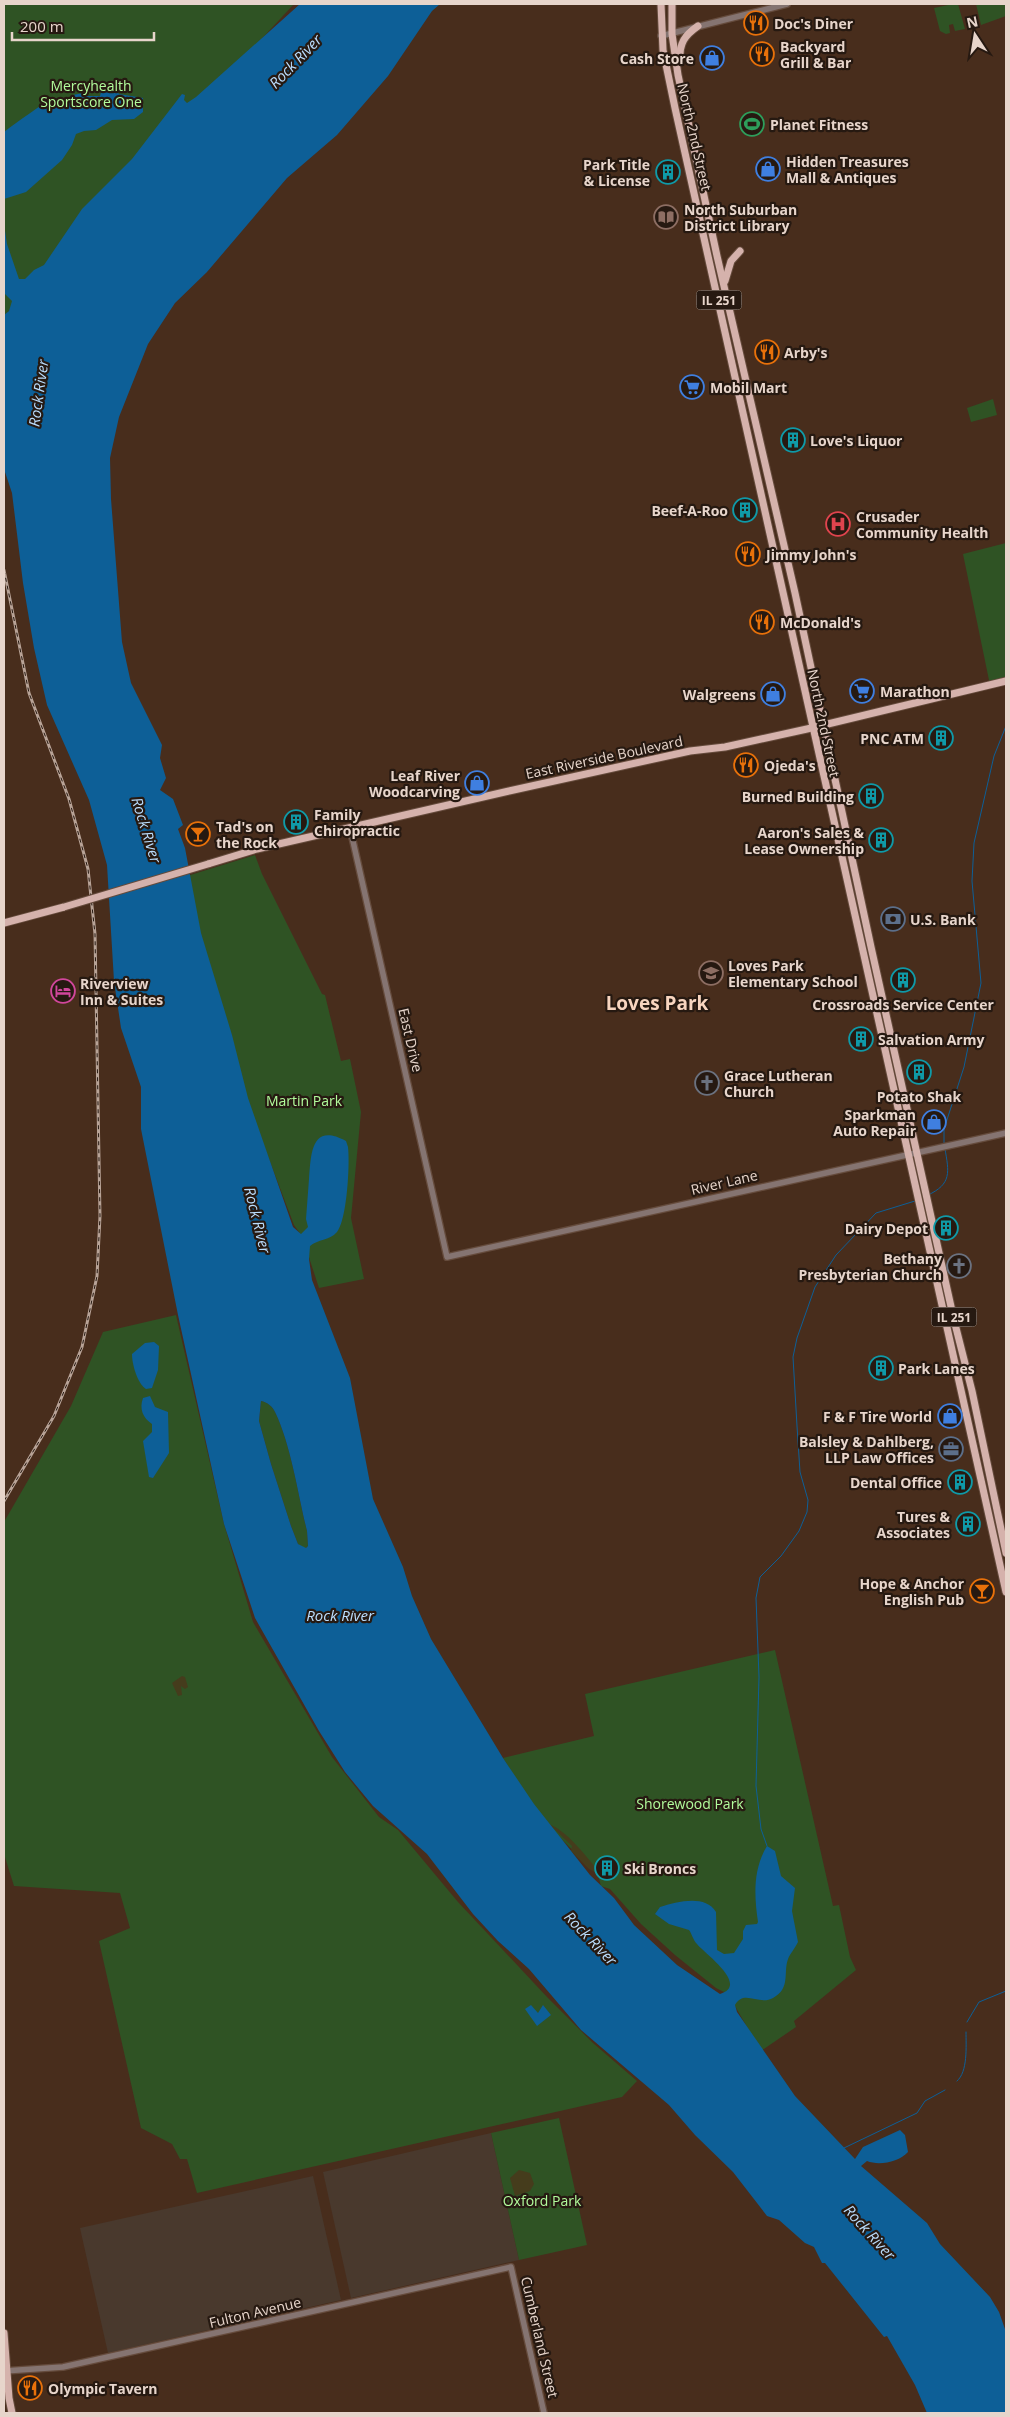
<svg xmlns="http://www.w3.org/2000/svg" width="1010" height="2417" viewBox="0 0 1010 2417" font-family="'Open Sans',sans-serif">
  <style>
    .industrial { fill: #49392d }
    .green { fill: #2f5324 }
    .sand { fill: #453c1c }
    .water { fill: #0d5f97; fill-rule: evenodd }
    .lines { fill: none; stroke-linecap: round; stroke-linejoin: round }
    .stream { stroke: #0d5f97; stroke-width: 1 }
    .tertiary-casing { stroke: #654b3c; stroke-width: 8 }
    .primary-casing { stroke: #654b3c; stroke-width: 9 }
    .tertiary { stroke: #857471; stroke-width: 5.5 }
    .primary { stroke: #d5b2ac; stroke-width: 7 }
    .rail-casing { stroke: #b8a397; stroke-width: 3 }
    .rail { stroke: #261911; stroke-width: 1; stroke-dasharray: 4; stroke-linecap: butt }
    .primary-bridge-casing { stroke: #654b3c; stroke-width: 9; stroke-linecap: butt }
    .primary-bridge { stroke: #d5b2ac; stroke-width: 7 }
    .labels { text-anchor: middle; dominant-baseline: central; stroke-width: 4.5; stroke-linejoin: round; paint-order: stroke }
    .shield { fill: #261911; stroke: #ad9d93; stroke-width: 1 }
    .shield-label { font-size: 12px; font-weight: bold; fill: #e7d5cb }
    .poi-label { font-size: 14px; font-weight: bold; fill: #e7d5cb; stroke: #261911; text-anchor: start }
    .park-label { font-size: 14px; fill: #b2fc9c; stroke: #261911 }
    .street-label { font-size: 14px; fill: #e7d5cb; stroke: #261911 }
    .water-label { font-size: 15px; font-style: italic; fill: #baddfd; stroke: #261911 }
    .district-label { font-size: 19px; font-weight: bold; fill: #f8d5bf; stroke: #261911 }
  </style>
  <rect width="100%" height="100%" fill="#482d1c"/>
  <!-- industrial -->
  <g class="industrial">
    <path d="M 491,2133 L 519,2260 L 351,2298 L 323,2172 Z"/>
    <path d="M 313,2176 L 341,2300 L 108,2353 L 80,2228 Z"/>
  </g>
  <!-- green -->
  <g class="green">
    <path d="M 4,4 L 294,4 L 4,316 Z"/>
    <path d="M 953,4 L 958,4 L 965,29 L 955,31 L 953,24 L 949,25 L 950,33 L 946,34 L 940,31 L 934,8 Z"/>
    <path d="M 976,4 L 1006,4 L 1006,16 L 981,25 Z"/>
    <path d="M 993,399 L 997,415 L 971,422 L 967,408 Z"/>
    <path d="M 1006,543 L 1006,681 L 990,685 L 963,554 Z"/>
    <path d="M 255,855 L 262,874 L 322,994 L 325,995 L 341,1061 L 350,1059 L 361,1112 L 351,1218 L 364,1279 L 319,1288 L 302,1236 L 294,1225 L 247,1101 L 208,969 L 187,876 Z"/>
    <path d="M 176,1315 L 224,1524 L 253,1622 L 332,1757 L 379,1817 L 398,1830 L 458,1902 L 547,1997 L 593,2043 L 637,2081 L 622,2097 L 197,2193 L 187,2159 L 180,2159 L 172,2144 L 141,2128 L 99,1941 L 130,1928 L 120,1893 L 14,1886 L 4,1854 L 4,1522 L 71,1406 L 103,1332 Z"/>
    <path d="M 261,1401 C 267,1402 273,1407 275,1412 C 291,1445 298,1495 307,1531 L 308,1546 L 305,1549 L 298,1544 L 291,1526 L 271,1464 L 259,1421 Z"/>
    <path d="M 775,1650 L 833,1906 L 839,1905 L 850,1957 L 856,1970 L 794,2021 L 796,2027 L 761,2051 L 728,1994 L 716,1988 L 675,1955 L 641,1924 L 610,1889 L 601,1886 L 598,1875 L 543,1821 L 503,1758 L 594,1736 L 585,1694 Z"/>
    <path d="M 559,2118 L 587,2245 L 519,2260 L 491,2133 Z"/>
  </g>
  <!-- sand -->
  <g class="sand">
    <path d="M 182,1676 L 185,1677 L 188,1687 L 185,1689 L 181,1686 L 182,1695 L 178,1696 L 172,1683 Z"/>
    <path d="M 549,1824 C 568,1832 583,1853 597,1869 L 597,1873 L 589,1869 L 571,1851 L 572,1846 Z"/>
    <path d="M 519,2170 L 530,2173 L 534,2184 L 530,2191 L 515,2196 L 510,2178 Z"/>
  </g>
  <!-- water -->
  <g class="water">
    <path d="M 300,4 L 440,4 L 432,11 L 388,76 L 337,135 L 287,178 L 207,272 L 175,303 L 148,344 L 119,417 L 110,458 L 111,499 L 122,642 L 131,683 L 162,745 L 160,758 L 166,778 L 160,790 L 173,799 L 183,825 L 178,829 L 185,848 L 201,933 L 232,1035 L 248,1098 L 293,1227 L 301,1234 L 308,1227 L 306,1219 C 307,1206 308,1192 309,1179 C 311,1154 311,1122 346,1141 L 348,1147 C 350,1164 347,1220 337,1232 C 329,1241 318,1239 310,1246 L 309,1259 L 312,1280 L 350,1378 L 373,1499 L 403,1567 L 412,1596 L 431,1639 L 503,1758 L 534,1804 L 590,1875 L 614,1898 L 634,1925 L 677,1965 L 720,1994 C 750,1985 704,1953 697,1944 C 693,1940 692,1934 689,1930 L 669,1924 L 655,1914 L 660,1907 C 677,1902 705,1894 716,1912 L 717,1950 L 724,1954 L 734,1953 L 743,1939 L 743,1931 L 746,1925 L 757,1924 L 758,1922 C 754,1895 753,1869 767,1846 L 775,1851 L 781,1876 L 795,1888 L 792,1911 L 798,1942 C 795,1948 790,1954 788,1959 C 783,1973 791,1988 773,1998 C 759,2006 744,1989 735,2005 L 737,2012 L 795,2096 L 855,2159 L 863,2147 L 900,2130 L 905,2135 L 908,2152 C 899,2162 879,2166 867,2161 L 861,2166 L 927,2223 L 940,2244 L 990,2297 L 999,2312 L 1006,2332 L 1006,2413 L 927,2413 L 915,2385 L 887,2336 L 884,2337 L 825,2263 L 822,2263 L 814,2247 L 805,2243 L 779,2220 L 767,2216 L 733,2172 L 695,2135 L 669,2105 L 581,2030 L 529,1969 L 498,1941 L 473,1914 L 427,1854 L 373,1806 L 345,1772 L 319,1731 L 255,1618 L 224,1524 L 178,1315 L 141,1129 L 141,1087 L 121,1028 L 114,981 L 107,865 L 89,800 L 47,705 L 34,648 L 23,583 L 12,493 L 4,469 L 4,315 L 9,311 L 12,301 L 4,293 L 4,224 L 7,244 L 19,279 L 25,279 L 34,270 L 44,265 L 82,209 L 132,159 L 182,94 L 185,95 L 184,100 L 187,103 L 196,97 ZM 261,1401 C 267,1402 273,1407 275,1412 C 291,1445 298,1495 307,1531 L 308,1546 L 306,1548 L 298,1544 L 291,1526 L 271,1464 L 259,1421 Z"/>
    <path d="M 113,86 L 119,94 L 143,98 L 143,112 L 134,119 L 112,120 L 96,130 L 84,131 L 76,134 L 72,145 L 62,160 L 26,192 L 4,199 L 4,132 C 9,128 48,100 50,100 C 56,100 62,103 67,104 L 71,101 L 73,95 L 83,93 L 85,96 L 100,96 L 102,88 Z"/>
    <path d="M 154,1342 L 159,1346 L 158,1370 L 152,1388 L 146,1389 C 137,1383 132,1364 132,1354 L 145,1343 Z"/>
    <path d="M 150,1396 L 155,1407 L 168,1412 L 169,1453 L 153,1478 L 149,1477 L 143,1441 L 152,1432 L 152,1424 C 143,1418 139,1409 143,1398 Z"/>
    <path d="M 531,2005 L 538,2013 L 543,2005 L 551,2015 L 537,2026 L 525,2009 Z"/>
  </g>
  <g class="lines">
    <!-- stream -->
    <g class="stream">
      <path d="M 944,1145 L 944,1129 L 964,1067 L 981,983 L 972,881 L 974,843 L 994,756 L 1006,726"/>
      <path d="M 928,1195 C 952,1184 949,1172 945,1149"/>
      <path d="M 767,1846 L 761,1829 L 756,1786 L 759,1677 L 756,1598 L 760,1577 L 781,1556 L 799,1531 L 807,1512 L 808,1500 L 800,1472 L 797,1426 L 793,1357 L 797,1338 L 815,1287 L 836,1255 L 876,1213 L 915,1201"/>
      <path d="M 967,2022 L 979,2002 L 1006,1991"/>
      <path d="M 957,2081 C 968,2072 966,2046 966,2032"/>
      <path d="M 844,2148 L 917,2113 L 925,2101 L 945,2090"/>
    </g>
    <!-- tertiary casing -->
    <g class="tertiary-casing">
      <g id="tertiary">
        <path d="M 661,36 L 787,4"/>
        <path d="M 350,828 L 447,1257 L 1006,1133"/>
        <path d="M 4,2371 L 63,2367 L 511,2267 L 544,2413"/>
      </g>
    </g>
    <!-- primary casing -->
    <g class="primary-casing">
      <g id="primary">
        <path d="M 661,4 L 663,50 L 675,108 L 1006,1592"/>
        <path d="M 672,4 L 672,34 L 678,75 L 717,256 L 795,593 L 871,947 L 954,1320 L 972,1391 L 1006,1553"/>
        <path d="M 680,60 C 679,43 685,35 698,26"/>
        <path d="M 725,281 L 731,261 L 740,251"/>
        <path d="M 208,864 L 257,849 L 509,791 L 690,751 L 725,747 L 807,729 L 1006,681"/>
        <path d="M 4,923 L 64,907"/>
        <path d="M 4,2333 L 9,2398 L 12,2413"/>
      </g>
    </g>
    <!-- tertiary -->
    <use href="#tertiary" class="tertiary"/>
    <!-- primary -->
    <use href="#primary" class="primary"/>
    <!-- rail casing -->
    <g class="rail-casing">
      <path id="rail" d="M 4,570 L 29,693 L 69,799 L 88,869 L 95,934 L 100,1216 L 97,1276 L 82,1347 L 54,1416 L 4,1501"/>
    </g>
    <!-- rail -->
    <use href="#rail" class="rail"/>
    <!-- primary-bridge casing -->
    <g class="primary-bridge-casing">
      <path id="primary-bridge" d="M 64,907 L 208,864"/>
    </g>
    <!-- primary-bridge -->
    <use href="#primary-bridge" class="primary-bridge"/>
  </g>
  <!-- icons -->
  <defs>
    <g id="restaurant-ring" transform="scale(1.25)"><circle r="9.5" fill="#261911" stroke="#e8710a" stroke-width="1.5"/><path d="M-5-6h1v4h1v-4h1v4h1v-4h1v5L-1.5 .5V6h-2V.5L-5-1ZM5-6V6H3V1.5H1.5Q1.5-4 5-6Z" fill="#e8710a"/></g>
    <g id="shop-ring" transform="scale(1.25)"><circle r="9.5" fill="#261911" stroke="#3f7fe0" stroke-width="1.5"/><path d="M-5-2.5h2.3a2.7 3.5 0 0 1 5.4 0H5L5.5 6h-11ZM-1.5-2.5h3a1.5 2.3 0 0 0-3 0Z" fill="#3f7fe0"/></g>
    <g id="stadium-ring" transform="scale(1.25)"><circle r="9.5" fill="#261911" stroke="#2e9e5b" stroke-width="1.5"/><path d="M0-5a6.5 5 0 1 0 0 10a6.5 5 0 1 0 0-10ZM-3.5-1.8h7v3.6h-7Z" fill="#2e9e5b"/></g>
    <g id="building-ring" transform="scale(1.25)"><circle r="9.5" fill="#261911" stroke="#0f9aa8" stroke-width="1.5"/><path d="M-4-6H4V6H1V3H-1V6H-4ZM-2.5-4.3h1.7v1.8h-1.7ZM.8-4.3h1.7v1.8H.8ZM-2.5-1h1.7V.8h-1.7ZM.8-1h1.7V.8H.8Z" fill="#0f9aa8"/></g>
    <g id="library-ring" transform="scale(1.25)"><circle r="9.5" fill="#261911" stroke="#8d6e63" stroke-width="1.5"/><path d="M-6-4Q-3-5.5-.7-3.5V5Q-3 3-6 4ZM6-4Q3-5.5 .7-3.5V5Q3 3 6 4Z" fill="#8d6e63"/></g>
    <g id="supermarket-ring" transform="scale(1.25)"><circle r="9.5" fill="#261911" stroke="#3f7fe0" stroke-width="1.5"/><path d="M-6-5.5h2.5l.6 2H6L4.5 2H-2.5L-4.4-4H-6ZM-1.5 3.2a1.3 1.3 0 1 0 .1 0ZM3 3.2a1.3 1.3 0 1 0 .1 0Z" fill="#3f7fe0"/></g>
    <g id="hospital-ring" transform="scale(1.25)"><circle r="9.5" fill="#261911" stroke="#e0444e" stroke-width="1.5"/><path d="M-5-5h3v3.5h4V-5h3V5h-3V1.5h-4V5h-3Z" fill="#e0444e"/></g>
    <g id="bar-ring" transform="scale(1.25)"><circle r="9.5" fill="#261911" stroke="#e8710a" stroke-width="1.5"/><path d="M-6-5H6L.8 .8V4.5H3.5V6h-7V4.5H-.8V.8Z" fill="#e8710a"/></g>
    <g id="bank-ring" transform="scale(1.25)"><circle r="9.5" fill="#261911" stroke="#5c6f8a" stroke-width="1.5"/><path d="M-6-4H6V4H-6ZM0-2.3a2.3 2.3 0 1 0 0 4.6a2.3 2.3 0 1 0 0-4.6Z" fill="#5c6f8a"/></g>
    <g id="school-ring" transform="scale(1.25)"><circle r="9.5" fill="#261911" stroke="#8d6e63" stroke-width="1.5"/><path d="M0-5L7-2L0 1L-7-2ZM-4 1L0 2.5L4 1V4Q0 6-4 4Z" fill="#8d6e63"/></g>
    <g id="hotel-ring" transform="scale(1.25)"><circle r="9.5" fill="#261911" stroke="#d1479c" stroke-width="1.5"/><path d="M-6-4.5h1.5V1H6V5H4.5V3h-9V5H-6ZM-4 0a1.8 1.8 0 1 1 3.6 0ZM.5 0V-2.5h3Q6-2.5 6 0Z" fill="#d1479c"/></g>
    <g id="church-ring" transform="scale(1.25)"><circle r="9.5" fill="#261911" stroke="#6b7280" stroke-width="1.5"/><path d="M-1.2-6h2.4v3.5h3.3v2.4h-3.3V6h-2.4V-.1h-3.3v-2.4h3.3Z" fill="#6b7280"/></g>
    <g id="office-ring" transform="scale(1.25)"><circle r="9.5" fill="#261911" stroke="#5c6f8a" stroke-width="1.5"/><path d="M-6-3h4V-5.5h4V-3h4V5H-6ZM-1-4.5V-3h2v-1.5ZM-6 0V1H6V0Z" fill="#5c6f8a"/></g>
  </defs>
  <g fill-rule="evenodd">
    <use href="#restaurant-ring" x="756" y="23"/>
    <use href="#restaurant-ring" x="762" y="54"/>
    <use href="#shop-ring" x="712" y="58"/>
    <use href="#stadium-ring" x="752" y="124"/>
    <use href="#shop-ring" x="768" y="169"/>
    <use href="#building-ring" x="668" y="172"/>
    <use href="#library-ring" x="666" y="217"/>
    <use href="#restaurant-ring" x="767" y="352"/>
    <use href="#supermarket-ring" x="692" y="387"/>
    <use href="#building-ring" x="793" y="440"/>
    <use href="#building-ring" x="745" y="510"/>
    <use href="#hospital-ring" x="838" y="524"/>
    <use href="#restaurant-ring" x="748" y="554"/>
    <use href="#restaurant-ring" x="762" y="622"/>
    <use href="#supermarket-ring" x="862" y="691"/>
    <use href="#shop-ring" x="773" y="694"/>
    <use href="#building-ring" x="941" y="738"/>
    <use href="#restaurant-ring" x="746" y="765"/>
    <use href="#shop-ring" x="477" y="783"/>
    <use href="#building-ring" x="871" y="796"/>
    <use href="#building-ring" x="296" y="822"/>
    <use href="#bar-ring" x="198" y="834"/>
    <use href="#building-ring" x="881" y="840"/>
    <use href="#bank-ring" x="893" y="919"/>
    <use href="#school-ring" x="711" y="973"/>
    <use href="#building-ring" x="903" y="980"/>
    <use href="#hotel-ring" x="63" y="991"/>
    <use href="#building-ring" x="861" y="1039"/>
    <use href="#building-ring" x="919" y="1072"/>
    <use href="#church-ring" x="707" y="1083"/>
    <use href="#shop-ring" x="934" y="1122"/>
    <use href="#building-ring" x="946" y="1228"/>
    <use href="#church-ring" x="959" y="1266"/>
    <use href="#building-ring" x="881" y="1368"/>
    <use href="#shop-ring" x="950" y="1416"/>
    <use href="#office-ring" x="951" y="1449"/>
    <use href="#building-ring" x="960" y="1482"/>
    <use href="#building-ring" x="968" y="1524"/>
    <use href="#bar-ring" x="982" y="1591"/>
    <use href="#building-ring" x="607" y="1868"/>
    <use href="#restaurant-ring" x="30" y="2388"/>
  </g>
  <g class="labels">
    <!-- shield labels -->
    <g class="shield">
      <rect x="696.5" y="290.5" width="45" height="19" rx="4"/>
      <rect x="931.5" y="1307.5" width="45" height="19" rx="4"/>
    </g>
    <g class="shield-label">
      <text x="719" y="300">IL 251</text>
      <text x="954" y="1317">IL 251</text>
    </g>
    <!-- poi labels -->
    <g class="poi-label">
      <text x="774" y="23">Doc's Diner</text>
      <text x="780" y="46">Backyard<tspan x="780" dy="16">Grill &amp; Bar</tspan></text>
      <text x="694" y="58" text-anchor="end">Cash Store</text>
      <text x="770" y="124">Planet Fitness</text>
      <text x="786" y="161">Hidden Treasures<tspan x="786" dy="16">Mall &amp; Antiques</tspan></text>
      <text x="650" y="164" text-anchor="end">Park Title<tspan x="650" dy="16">&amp; License</tspan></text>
      <text x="684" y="209">North Suburban<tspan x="684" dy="16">District Library</tspan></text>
      <text x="784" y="352">Arby's</text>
      <text x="710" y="387">Mobil Mart</text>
      <text x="810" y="440">Love's Liquor</text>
      <text x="728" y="510" text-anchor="end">Beef-A-Roo</text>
      <text x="856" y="516">Crusader<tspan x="856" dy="16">Community Health</tspan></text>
      <text x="766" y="554">Jimmy John's</text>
      <text x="780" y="622">McDonald's</text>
      <text x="880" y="691">Marathon</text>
      <text x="756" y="694" text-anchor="end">Walgreens</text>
      <text x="924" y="738" text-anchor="end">PNC ATM</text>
      <text x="764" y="765">Ojeda's</text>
      <text x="460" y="775" text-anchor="end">Leaf River<tspan x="460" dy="16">Woodcarving</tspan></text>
      <text x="854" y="796" text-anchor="end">Burned Building</text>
      <text x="314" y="814">Family<tspan x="314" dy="16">Chiropractic</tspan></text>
      <text x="216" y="826">Tad's on<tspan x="216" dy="16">the Rock</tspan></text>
      <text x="864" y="832" text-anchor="end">Aaron's Sales &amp;<tspan x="864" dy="16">Lease Ownership</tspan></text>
      <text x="910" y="919">U.S. Bank</text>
      <text x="728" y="965">Loves Park<tspan x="728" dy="16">Elementary School</tspan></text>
      <text x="80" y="983">Riverview<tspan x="80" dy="16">Inn &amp; Suites</tspan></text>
      <text x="903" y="1004" text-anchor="middle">Crossroads Service Center</text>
      <text x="878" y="1039">Salvation Army</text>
      <text x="724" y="1075">Grace Lutheran<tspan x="724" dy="16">Church</tspan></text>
      <text x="919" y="1096" text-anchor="middle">Potato Shak</text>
      <text x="916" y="1114" text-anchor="end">Sparkman<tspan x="916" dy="16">Auto Repair</tspan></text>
      <text x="928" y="1228" text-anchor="end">Dairy Depot</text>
      <text x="942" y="1258" text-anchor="end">Bethany<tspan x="942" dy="16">Presbyterian Church</tspan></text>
      <text x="898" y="1368">Park Lanes</text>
      <text x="932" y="1416" text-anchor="end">F &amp; F Tire World</text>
      <text x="934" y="1441" text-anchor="end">Balsley &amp; Dahlberg,<tspan x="934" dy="16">LLP Law Offices</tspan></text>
      <text x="942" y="1482" text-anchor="end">Dental Office</text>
      <text x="950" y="1516" text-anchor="end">Tures &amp;<tspan x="950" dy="16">Associates</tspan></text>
      <text x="964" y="1583" text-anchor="end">Hope &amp; Anchor<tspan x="964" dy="16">English Pub</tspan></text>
      <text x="624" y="1868">Ski Broncs</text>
      <text x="48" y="2388">Olympic Tavern</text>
    </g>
    <!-- park labels -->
    <g class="park-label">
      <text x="91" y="85">Mercyhealth<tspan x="91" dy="16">Sportscore One</tspan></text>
      <text x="304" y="1100">Martin Park</text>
      <text x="690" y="1803">Shorewood Park</text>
      <text x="542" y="2200">Oxford Park</text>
    </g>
    <!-- street labels -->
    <g class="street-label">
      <text transform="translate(695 137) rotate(77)">North 2nd Street</text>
      <text transform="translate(824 723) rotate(78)">North 2nd Street</text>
      <text transform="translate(604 757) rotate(-12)">East Riverside Boulevard</text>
      <text transform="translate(411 1040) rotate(77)">East Drive</text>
      <text transform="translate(724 1182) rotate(-13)">River Lane</text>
      <text transform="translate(255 2312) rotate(-13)">Fulton Avenue</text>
      <text transform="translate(540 2337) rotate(77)">Cumberland Street</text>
    </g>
    <!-- water labels -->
    <g class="water-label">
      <text transform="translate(295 61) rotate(-46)">Rock River</text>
      <text transform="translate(38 393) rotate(-82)">Rock River</text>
      <text transform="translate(147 830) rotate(73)">Rock River</text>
      <text transform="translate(258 1220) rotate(76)">Rock River</text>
      <text x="340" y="1615">Rock River</text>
      <text transform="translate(591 1938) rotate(46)">Rock River</text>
      <text transform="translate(870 2232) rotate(48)">Rock River</text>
    </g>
    <!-- district labels -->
    <g class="district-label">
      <text x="657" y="1003">Loves Park</text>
    </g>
  </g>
  <!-- border -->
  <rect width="1010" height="2417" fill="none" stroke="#e7d5cb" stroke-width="10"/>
  <!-- north arrow -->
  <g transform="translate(975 35) rotate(348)" stroke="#261911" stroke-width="4" paint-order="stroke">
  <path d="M0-4L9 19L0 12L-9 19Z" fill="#e7d5cb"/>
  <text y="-8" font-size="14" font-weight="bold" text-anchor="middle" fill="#e7d5cb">N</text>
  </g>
  <!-- scale -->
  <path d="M12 32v8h142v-8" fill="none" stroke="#e7d5cb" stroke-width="2.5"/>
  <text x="20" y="32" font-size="15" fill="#e7d5cb" stroke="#261911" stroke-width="4" paint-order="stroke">200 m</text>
</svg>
